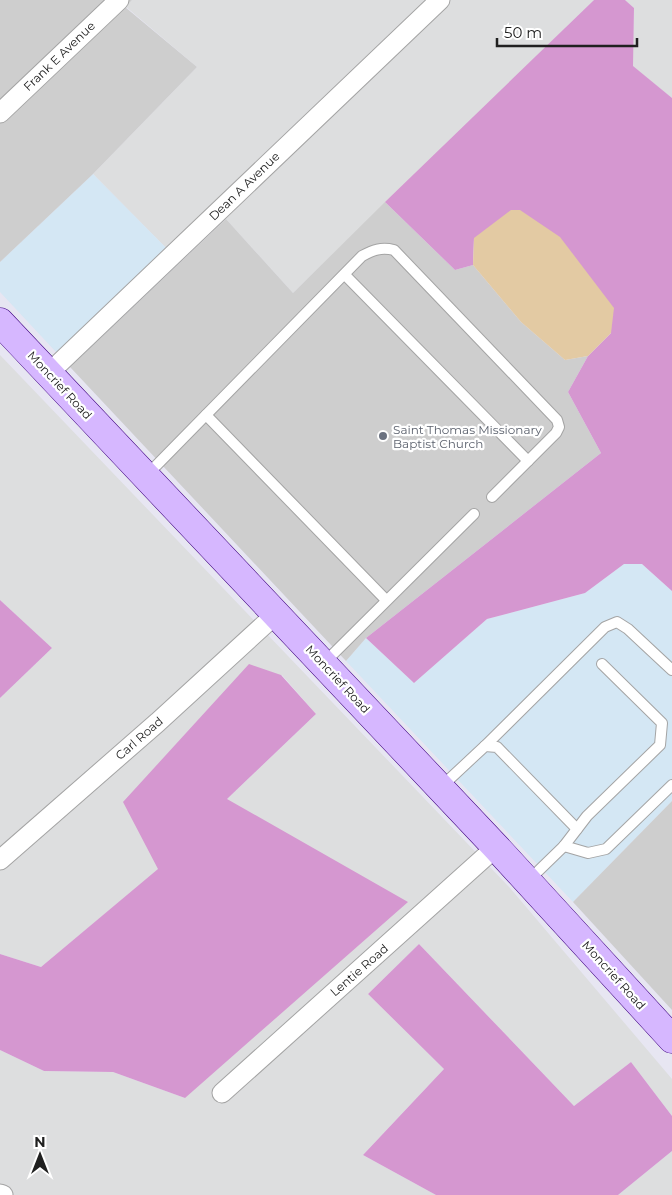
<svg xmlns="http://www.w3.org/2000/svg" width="672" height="1195" viewBox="0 0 672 1195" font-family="Montserrat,sans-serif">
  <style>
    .residential { fill: #dddedf }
    .commercial { fill: #d4e7f4 }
    .religious { fill: #cecece }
    .forest { fill: #d597d0 }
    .water { fill: #e3caa3 }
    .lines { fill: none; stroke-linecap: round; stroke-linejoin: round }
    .lane-casing { stroke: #a4a4a4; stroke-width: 12 }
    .street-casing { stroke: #a4a4a4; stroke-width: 21 }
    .secondary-casing { stroke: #3d007f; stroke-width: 29 }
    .lane { stroke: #fff; stroke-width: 10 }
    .street { stroke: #fff; stroke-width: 19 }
    .secondary { stroke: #d6b7ff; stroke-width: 28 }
    .worship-dot { fill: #6b7280; stroke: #fff; stroke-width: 2 }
    .labels { text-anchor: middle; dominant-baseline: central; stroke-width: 4.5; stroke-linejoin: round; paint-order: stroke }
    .street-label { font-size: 12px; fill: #202020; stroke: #fff }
    .worship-label { font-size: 12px; fill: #5b616d; stroke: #fff; text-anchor: start }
  </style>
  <rect width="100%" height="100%" fill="#e7e6f2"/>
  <!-- residential -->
  <g class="residential">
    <path d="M 132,0 L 594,0 L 293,293 L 226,219 L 180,262 L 93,174 L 197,67 L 125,6 Z"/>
    <path d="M 625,0 L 672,0 L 672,98 L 632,66 L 634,8 Z"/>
    <path d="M 0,355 L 510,888 L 672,1079 L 672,1116 L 631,1062 L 574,1106 L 419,944 L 368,994 L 444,1069 L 363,1155 L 436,1195 L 0,1195 L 0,1050 L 44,1071 L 113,1072 L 185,1098 L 227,799 L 316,714 L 282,675 L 159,869 L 41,967 L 0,954 L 0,698 L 52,648 L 0,600 Z"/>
    <path d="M 672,1151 L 672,1195 L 618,1195 Z"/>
  </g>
  <!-- commercial -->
  <g class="commercial">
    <path d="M 93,174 L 180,262 L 70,367 L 0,292 L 0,262 Z"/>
    <path d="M 624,564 L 642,564 L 672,591 L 672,801 L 573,902 L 346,661 L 366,638 L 414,683 L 487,619 L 585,593 Z"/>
  </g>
  <!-- religious -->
  <g class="religious">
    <path d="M 0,0 L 132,0 L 125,7 L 197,67 L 93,174 L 0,262 Z"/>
    <path d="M 385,202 L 455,270 L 473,265 L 521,322 L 565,360 L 588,356 L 568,392 L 601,453 L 366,638 L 346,661 L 70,367 L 226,219 L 293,293 Z"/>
    <path d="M 672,801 L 672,1010 L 573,902 Z"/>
  </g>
  <!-- forest -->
  <g class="forest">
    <path d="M 594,0 L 625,0 L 634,8 L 633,66 L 672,98 L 672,591 L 642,564 L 624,564 L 585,593 L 487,619 L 414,683 L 366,638 L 601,453 L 568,392 L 588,356 L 611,333 L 474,238 L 473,265 L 455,270 L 385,202 Z"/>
    <path d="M 0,600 L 52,648 L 0,698 Z"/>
    <path d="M 249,664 L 281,675 L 316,714 L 227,799 L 408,902 L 185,1098 L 113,1072 L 44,1071 L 0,1050 L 0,954 L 41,967 L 158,869 L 123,802 Z"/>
    <path d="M 419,944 L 574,1106 L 631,1062 L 672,1116 L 672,1151 L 618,1195 L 436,1195 L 363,1155 L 444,1069 L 368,994 Z"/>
  </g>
  <!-- water -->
  <path class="water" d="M 511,210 L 520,210 L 560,237 L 614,308 L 611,333 L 588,356 L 565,360 L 521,322 L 473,265 L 474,238 Z"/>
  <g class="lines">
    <!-- lane casing -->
    <g class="lane-casing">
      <g id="lane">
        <path d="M 345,275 L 528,461"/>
        <path d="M 206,415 L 386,600"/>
        <path d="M 146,476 L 362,256 C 373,250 381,247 394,250 L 557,420 L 559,427 L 556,433 L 492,497"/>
        <path d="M 324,663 L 474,514"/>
        <path d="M 485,746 L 605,627 L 617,622 L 628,629 L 672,670"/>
        <path d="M 441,787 L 485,746 L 497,747 L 577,829"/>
        <path d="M 564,846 L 588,853 L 606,849 L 672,785"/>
        <path d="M 529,880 L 564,846 L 587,816 L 660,745 L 662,723 L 602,664"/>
      </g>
    </g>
    <!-- street casing -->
    <g class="street-casing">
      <g id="street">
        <path d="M 0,113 L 119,0"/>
        <path d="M 49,373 L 440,0"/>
        <path d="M 0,860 L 158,722 L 276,614"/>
        <path d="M 222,1093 L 496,847"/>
        <path d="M 0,1194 L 3,1195"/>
      </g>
    </g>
    <!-- secondary casing -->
    <g class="secondary-casing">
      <path id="secondary" d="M 0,322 L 496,847 L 672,1039"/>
    </g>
    <!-- lane -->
    <use href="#lane" class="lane"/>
    <!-- street -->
    <use href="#street" class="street"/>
    <!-- secondary -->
    <use href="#secondary" class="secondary"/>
  </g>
  <!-- markers -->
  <circle class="worship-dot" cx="383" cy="436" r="5"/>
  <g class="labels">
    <!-- street labels -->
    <g class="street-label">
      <text transform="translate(59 56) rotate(-44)">Frank E Avenue</text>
      <text transform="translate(244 186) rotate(-44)">Dean A Avenue</text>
      <text transform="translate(60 385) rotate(47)">Moncrief Road</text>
      <text transform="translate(338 679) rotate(47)">Moncrief Road</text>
      <text transform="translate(139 738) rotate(-41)">Carl Road</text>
      <text transform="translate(359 970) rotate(-41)">Lentie Road</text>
      <text transform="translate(614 975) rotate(48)">Moncrief Road</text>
    </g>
    <!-- worship labels -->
    <g class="worship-label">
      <text x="393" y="429">Saint Thomas Missionary<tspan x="393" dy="14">Baptist Church</tspan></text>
    </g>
  </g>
  <!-- north arrow -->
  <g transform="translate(40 1155)" stroke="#ffffff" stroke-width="4" paint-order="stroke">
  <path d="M0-4L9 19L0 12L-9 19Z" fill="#202020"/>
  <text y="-8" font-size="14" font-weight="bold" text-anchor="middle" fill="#202020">N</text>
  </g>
  <!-- scale -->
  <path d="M497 38v8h140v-8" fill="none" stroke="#202020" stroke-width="2.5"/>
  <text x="504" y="38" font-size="15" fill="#202020" stroke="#ffffff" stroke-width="4" paint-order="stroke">50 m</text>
</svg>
